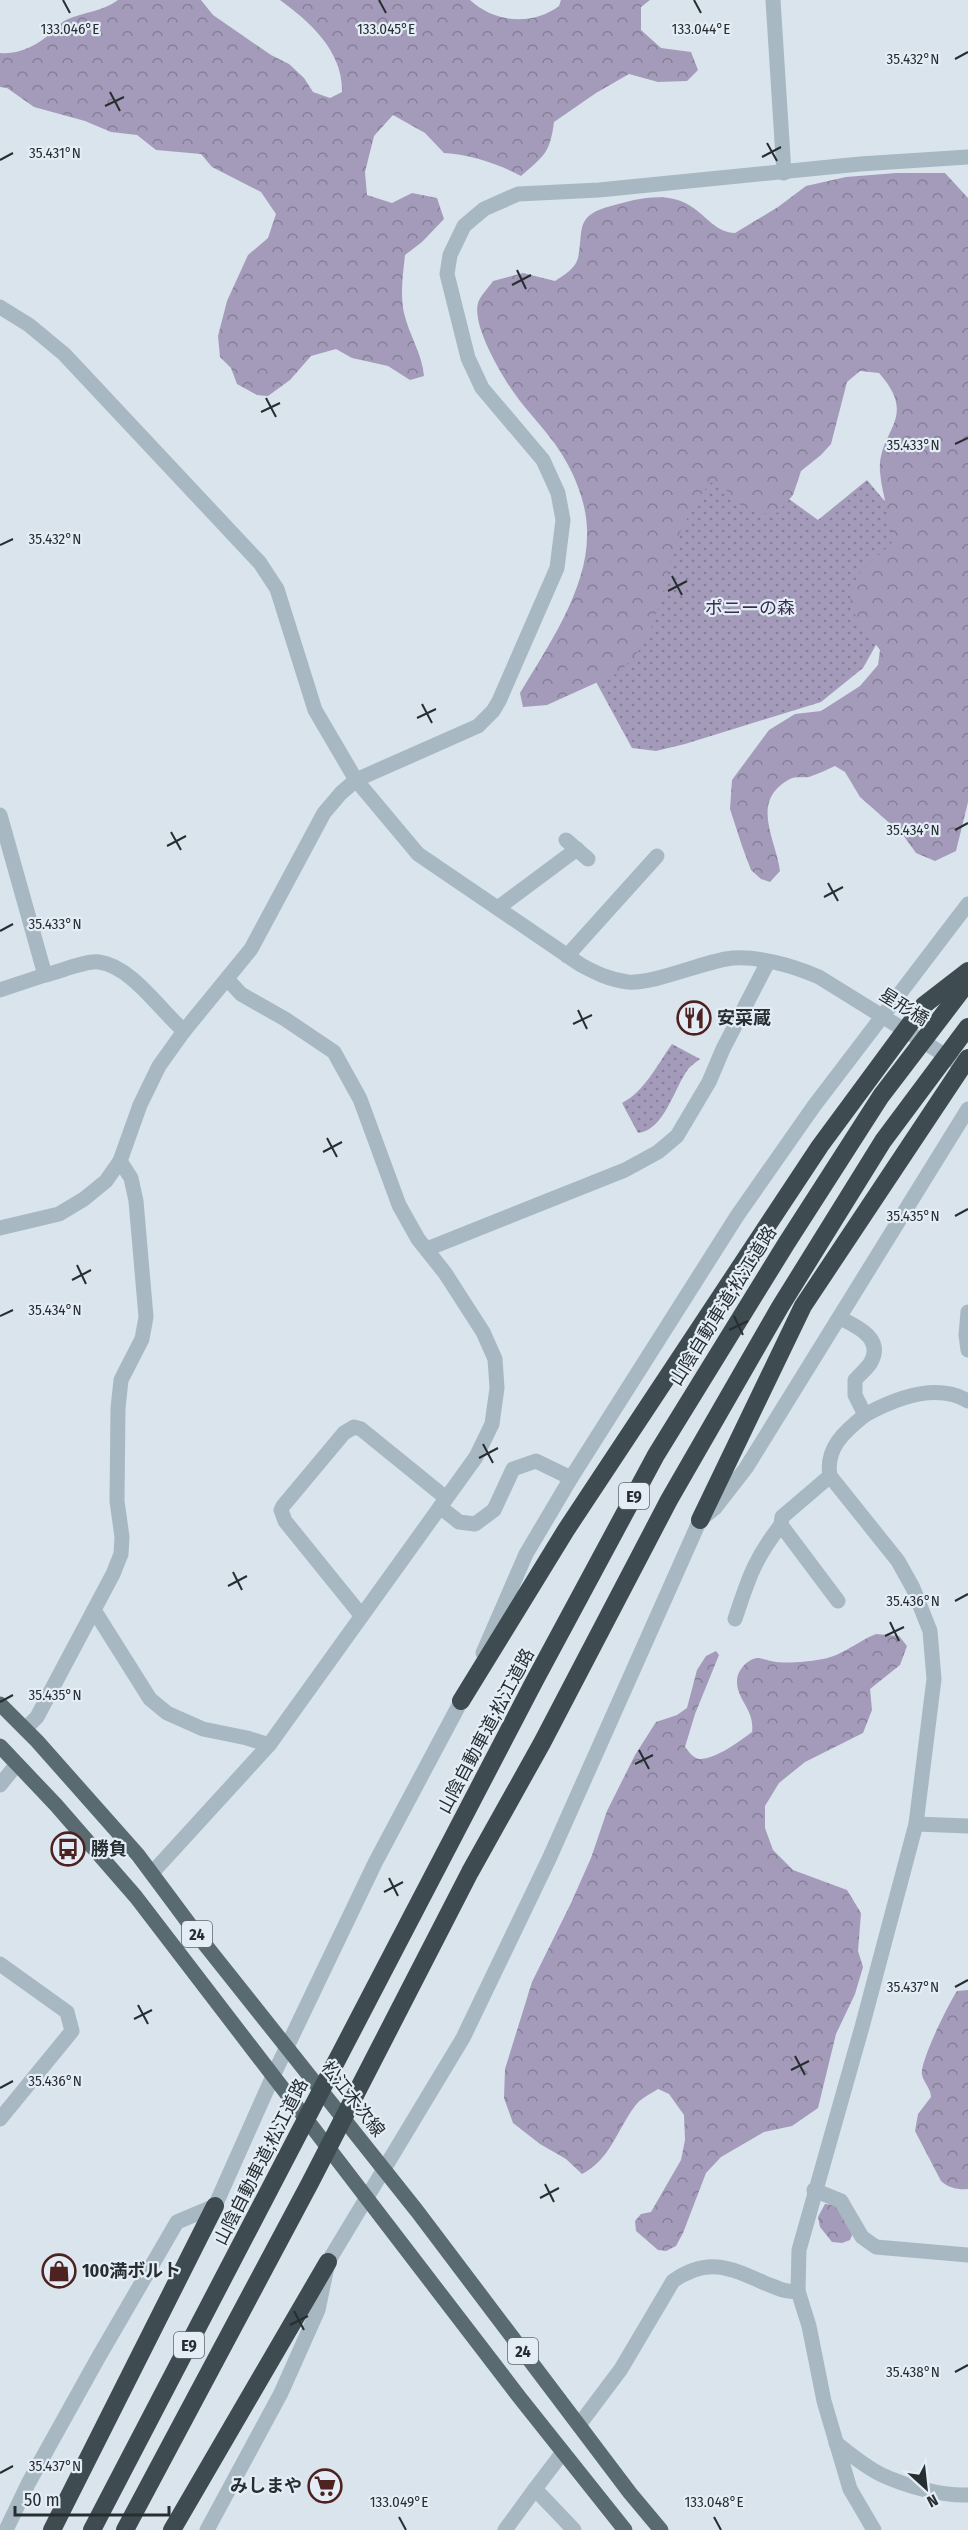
<svg xmlns="http://www.w3.org/2000/svg" width="968" height="2530" viewBox="0 0 968 2530" font-family="'Fira Sans Condensed','Noto Sans JP',sans-serif">
  <style>
    .green { fill: url(#green-dots) }
    .forest { fill: url(#forest-crowns) }
    .lines { fill: none; stroke-linecap: round; stroke-linejoin: round }
    .minor { stroke: #a7b8c3; stroke-width: 15 }
    .major { stroke: #596a71; stroke-width: 15 }
    .highway { stroke: #3e4c51; stroke-width: 18 }
    .ticks { fill: none; stroke: #262e31; stroke-width: 2 }
    .labels { text-anchor: middle; dominant-baseline: central; stroke-width: 4.5; stroke-linejoin: round; paint-order: stroke }
    .shield { fill: #e4edf6; stroke: #5f676c; stroke-width: 1.5 }
    .shield-label { font-size: 16px; font-weight: bold; fill: #262e31 }
    .park-label { font-size: 18px; fill: #372d4c; stroke: #e4edf6 }
    .street-label { font-size: 18px; fill: #262e31; stroke: #e4edf6 }
    .poi-label { font-size: 18px; font-weight: bold; fill: #262e31; stroke: #e4edf6; text-anchor: start }
    .ticks-label { font-size: 15px; text-anchor: middle; fill: #262e31; stroke: #e4edf6; stroke-width: 4.5; stroke-linejoin: round; paint-order: stroke }
  </style>
  <defs>
    <pattern id="green-dots" width="8" height="8" patternUnits="userSpaceOnUse" patternTransform="scale(1.5)"><rect width="8" height="8" fill="#a49bba"/><path d="M2 2h.1M6 6h.1" fill="none" stroke="#857f98" stroke-width="1.8" stroke-linecap="round"/></pattern>
    <pattern id="forest-crowns" width="20" height="18" patternUnits="userSpaceOnUse" patternTransform="scale(1.5)"><rect width="20" height="18" fill="#a49bba"/><path d="M2 6a3 3 0 1 1 6 0M12 15a3 3 0 1 1 6 0" fill="none" stroke="#857f98"/></pattern>
  </defs>
  <rect width="100%" height="100%" fill="#d9e4ed"/>
  <!-- green -->
  <g class="green">
    <path d="M 714,445 L 818,520 L 867,480 L 914,536 L 894,613 L 863,668 L 821,702 L 685,744 L 656,751 L 632,748 L 595,680 Z"/>
    <path d="M 672,1044 L 700,1059 C 696,1062 692,1065 689,1068 C 674,1087 665,1130 638,1133 L 622,1103 C 645,1091 657,1065 672,1044 Z"/>
  </g>
  <!-- forest -->
  <g class="forest">
    <path d="M 118,0 L 201,0 L 213,15 L 271,55 L 289,64 L 304,78 L 313,92 L 330,98 L 342,92 C 343,51 310,22 280,0 L 470,0 C 495,23 532,26 559,6 L 561,0 L 650,0 L 641,7 L 641,30 L 661,48 L 691,52 L 698,70 L 687,81 L 658,82 L 629,74 L 596,93 L 554,122 C 550,153 544,156 521,176 C 496,163 472,155 444,153 L 425,133 L 393,115 L 374,136 L 365,172 L 367,195 L 392,203 L 412,193 L 437,198 L 444,219 L 422,242 L 405,255 C 403,274 400,294 404,313 C 409,335 422,353 424,376 L 410,380 L 388,366 L 352,358 L 336,349 L 311,356 L 290,380 L 268,396 L 257,395 L 237,384 L 231,368 L 220,357 L 218,336 L 227,301 L 248,255 L 268,238 L 276,214 L 261,192 L 212,167 L 201,154 L 156,150 L 137,135 L 111,132 L 85,121 L 34,107 L 7,88 L 0,87 L 0,53 C 18,55 38,45 51,33 C 56,29 60,23 66,20 C 83,12 102,12 118,0 Z"/>
    <path d="M 896,173 L 945,173 L 968,198 L 968,802 L 956,851 L 935,861 L 916,853 L 903,835 L 860,797 L 845,772 L 835,766 C 826,770 818,774 809,777 C 803,778 796,776 790,779 C 749,801 776,839 780,871 L 770,882 L 761,879 L 751,870 L 742,846 L 730,809 L 732,780 L 769,730 L 795,714 L 821,711 L 860,686 L 878,665 L 880,650 C 862,625 835,601 862,571 C 871,560 884,552 893,541 C 891,517 882,496 880,472 C 877,430 920,419 879,373 L 860,371 L 847,382 L 831,444 L 821,455 L 801,471 L 793,495 L 777,513 C 742,517 739,501 717,481 L 710,483 L 698,499 L 682,528 L 670,561 L 662,597 L 646,642 L 620,672 L 547,705 L 523,707 L 520,693 C 547,648 587,590 587,536 C 588,511 579,485 567,463 C 553,436 529,415 512,390 C 500,372 472,325 478,303 C 480,296 489,287 493,281 L 523,273 L 555,281 C 564,275 575,269 578,258 C 584,229 574,216 611,206 C 636,199 668,190 692,207 C 706,216 717,233 735,233 L 778,207 L 806,186 L 846,177 Z"/>
    <path d="M 876,1634 L 899,1636 L 907,1646 L 900,1665 L 870,1689 L 872,1710 L 863,1733 L 805,1762 L 779,1783 L 765,1806 L 765,1828 L 773,1850 L 793,1870 L 847,1890 L 861,1913 L 858,1951 L 863,1967 L 855,1994 L 836,2034 L 818,2108 L 792,2126 L 764,2132 L 721,2157 L 706,2173 L 683,2233 L 676,2246 L 666,2251 L 658,2250 L 636,2231 L 635,2221 L 641,2214 L 651,2212 L 681,2160 L 685,2140 L 684,2115 L 669,2094 L 658,2089 C 650,2094 640,2099 635,2106 C 617,2130 610,2160 582,2174 L 566,2159 L 540,2144 L 513,2123 L 504,2098 L 505,2069 L 532,1982 L 571,1903 L 591,1858 L 607,1811 L 635,1755 L 656,1722 L 677,1715 L 687,1708 L 697,1670 L 706,1656 L 716,1651 L 719,1655 L 695,1714 L 685,1747 C 689,1752 694,1759 700,1759 C 716,1759 740,1741 752,1732 C 755,1709 736,1700 737,1680 C 737,1672 745,1662 753,1659 C 759,1656 764,1660 771,1661 C 784,1664 804,1662 817,1660 C 842,1657 854,1643 876,1634 Z"/>
    <path d="M 968,1990 L 968,2189 C 959,2190 948,2188 941,2181 L 915,2131 L 918,2114 L 931,2097 C 931,2089 924,2083 922,2075 C 919,2063 949,2003 957,1991 Z"/>
    <path d="M 825,2204 L 835,2205 L 850,2227 L 852,2235 L 850,2240 L 842,2243 L 832,2242 L 820,2227 L 818,2217 Z"/>
  </g>
  <g class="lines">
    <!-- minor -->
    <g class="minor">
      <path d="M 773,0 L 784,173"/>
      <path d="M 0,307 L 29,325 L 64,354 L 260,563 L 277,589 L 315,710 L 356,780 L 418,854 L 581,965 C 596,973 610,980 628,982 C 653,984 698,964 726,959 C 754,954 794,966 819,977 L 956,1062"/>
      <path d="M 0,815 L 45,975 C 59,972 87,960 99,962 C 131,966 160,1010 184,1031"/>
      <path d="M 566,840 L 588,859"/>
      <path d="M 499,907 L 577,849"/>
      <path d="M 567,956 L 657,856"/>
      <path d="M 0,990 L 45,975"/>
      <path d="M 0,1228 L 59,1214 L 84,1199 L 106,1181 L 120,1161 L 140,1105 L 159,1066 L 184,1031 L 251,949 L 324,813 L 341,793 L 356,780 L 478,726 L 493,711 L 499,701 L 557,568 L 563,520 L 558,493 L 543,460 L 482,388 L 468,358 L 447,274 L 450,255 L 464,226 L 484,209 L 518,194 L 599,190 L 860,164 L 968,157"/>
      <path d="M 427,1249 L 625,1170 L 658,1152 L 677,1136 L 709,1082 L 723,1049 L 768,962"/>
      <path d="M 968,1312 L 966,1335 L 968,1350"/>
      <path d="M 840,1318 C 856,1326 884,1338 871,1362 C 867,1369 859,1375 855,1380 L 855,1395 L 865,1415 C 845,1431 825,1448 830,1476 L 898,1561 L 913,1588 L 930,1631 L 934,1679 L 916,1824 L 862,2027 L 799,2250 L 798,2291 L 809,2326 L 824,2401 L 850,2489 L 874,2530"/>
      <path d="M 865,1415 C 894,1399 936,1382 968,1401"/>
      <path d="M 830,1476 L 782,1517 L 781,1525 L 838,1601"/>
      <path d="M 440,1507 L 459,1522 L 475,1524 L 494,1510 L 513,1469 L 536,1461 L 571,1478"/>
      <path d="M 94,1610 L 150,1699 L 167,1713 L 203,1729 L 247,1738 L 269,1745"/>
      <path d="M 361,1615 L 285,1521 L 281,1510 L 283,1506 L 344,1433 L 354,1427 L 361,1429 L 446,1498"/>
      <path d="M 735,1619 C 748,1580 754,1559 781,1525"/>
      <path d="M 483,1653 L 526,1554 L 571,1478 L 737,1216 L 814,1106 L 968,904"/>
      <path d="M 25,1729 L 37,1717 L 113,1574 L 121,1554 L 122,1537 L 117,1501 L 118,1408 L 121,1380 L 142,1339 L 146,1317 L 136,1201 L 131,1178 L 120,1161"/>
      <path d="M 0,1785 L 17,1764"/>
      <path d="M 916,1824 L 968,1826"/>
      <path d="M 152,1873 L 269,1745 L 476,1457 L 492,1424 L 497,1388 L 495,1359 L 483,1332 L 445,1273 L 418,1239 L 399,1205 L 360,1099 L 334,1052 L 285,1019 L 241,994 L 228,980"/>
      <path d="M 0,1964 L 67,2012 L 72,2031 L 0,2119"/>
      <path d="M 814,2190 L 841,2201 L 862,2237 L 876,2247 L 968,2255"/>
      <path d="M 579,2425 L 621,2369 L 673,2281 C 708,2256 731,2268 767,2284 C 778,2288 786,2293 798,2291"/>
      <path d="M 836,2443 C 850,2454 865,2467 882,2475 C 906,2486 941,2496 968,2495"/>
      <path d="M 535,2489 L 563,2452"/>
      <path d="M 6,2530 L 29,2482 L 98,2358 L 177,2222 L 215,2206 L 273,2076 L 375,1863 L 466,1692"/>
      <path d="M 207,2530 L 281,2393 L 318,2310 L 328,2262 L 463,2038 L 549,1859 L 700,1520 L 715,1508 L 746,1468 L 968,1109"/>
      <path d="M 505,2530 L 535,2489 L 574,2530"/>
    </g>
    <!-- major -->
    <g class="major">
      <path d="M 0,1704 L 37,1741 L 138,1855 L 199,1937 L 417,2211 L 630,2493 L 661,2530"/>
      <path d="M 0,1746 L 56,1805 L 136,1897 L 520,2398 L 625,2530"/>
    </g>
    <!-- highway -->
    <g class="highway">
      <path d="M 700,1520 L 803,1306 L 968,1058"/>
      <path d="M 461,1701 L 566,1530 L 820,1146 L 924,1005 L 968,971"/>
      <path d="M 52,2530 L 215,2206"/>
      <path d="M 92,2530 L 535,1680 L 656,1455 L 786,1244 L 881,1096 L 968,982"/>
      <path d="M 125,2530 L 310,2183 L 470,1872 L 542,1743 L 669,1500 L 780,1307 L 883,1141 L 968,1027"/>
      <path d="M 172,2530 L 328,2262"/>
    </g>
  </g>
  <!-- ticks -->
  <path class="ticks" d="M 63,0 L 70,13M 379,0 L 386,13M 694,0 L 701,13M 955,59 L 968,52M 110,92 L 120,111M 105,106 L 124,97M 767,143 L 777,161M 762,157 L 781,147M 0,160 L 13,153M 517,270 L 526,289M 512,285 L 531,275M 266,398 L 276,417M 261,412 L 280,403M 955,444 L 968,438M 0,545 L 13,539M 672,576 L 682,595M 668,591 L 687,581M 422,704 L 432,723M 417,718 L 436,709M 955,830 L 968,823M 171,832 L 181,850M 167,846 L 186,836M 828,883 L 838,901M 824,897 L 843,887M 0,931 L 13,924M 578,1010 L 587,1029M 573,1024 L 592,1015M 327,1138 L 337,1157M 323,1152 L 342,1142M 955,1216 L 968,1209M 77,1265 L 86,1284M 72,1280 L 91,1270M 0,1316 L 13,1310M 734,1316 L 743,1335M 729,1330 L 748,1321M 483,1444 L 493,1463M 479,1458 L 498,1448M 233,1572 L 242,1590M 228,1586 L 247,1576M 955,1601 L 968,1594M 890,1622 L 899,1641M 885,1636 L 904,1627M 0,1702 L 13,1695M 639,1750 L 649,1769M 635,1764 L 653,1755M 389,1878 L 398,1896M 384,1892 L 403,1882M 955,1987 L 968,1980M 138,2005 L 148,2024M 134,2019 L 152,2010M 795,2056 L 805,2075M 791,2070 L 809,2061M 0,2088 L 13,2081M 545,2184 L 554,2202M 540,2198 L 559,2188M 294,2311 L 304,2330M 290,2325 L 308,2316M 955,2372 L 968,2365M 0,2473 L 13,2466M 399,2517 L 406,2530M 714,2517 L 721,2530"/>
  <!-- icons -->
  <defs>
    <g id="restaurant-ring" transform="scale(1.725)"><circle r="9.5" fill="#e4edf6" stroke="#4d2221" stroke-width="1.5"/><path d="M-5-6h1v4h1v-4h1v4h1v-4h1v5L-1.5 .5V6h-2V.5L-5-1ZM5-6V6H3V1.5H1.5Q1.5-4 5-6Z" fill="#4d2221"/></g>
    <g id="bus-ring" transform="scale(1.725)"><circle r="9.5" fill="#e4edf6" stroke="#4d2221" stroke-width="1.5"/><path d="M-5-6H5V4H4V6H2V4H-2V6H-4V4H-5ZM-3.5-4V0h7V-4ZM-3.5 1.2v1.5H-2V1.2ZM2 1.2v1.5H3.5V1.2Z" fill="#4d2221"/></g>
    <g id="shop-ring" transform="scale(1.725)"><circle r="9.5" fill="#e4edf6" stroke="#4d2221" stroke-width="1.5"/><path d="M-5-2.5h2.3a2.7 3.5 0 0 1 5.4 0H5L5.5 6h-11ZM-1.5-2.5h3a1.5 2.3 0 0 0-3 0Z" fill="#4d2221"/></g>
    <g id="supermarket-ring" transform="scale(1.725)"><circle r="9.5" fill="#e4edf6" stroke="#4d2221" stroke-width="1.5"/><path d="M-6-5.5h2.5l.6 2H6L4.5 2H-2.5L-4.4-4H-6ZM-1.5 3.2a1.3 1.3 0 1 0 .1 0ZM3 3.2a1.3 1.3 0 1 0 .1 0Z" fill="#4d2221"/></g>
  </defs>
  <g fill-rule="evenodd">
    <use href="#restaurant-ring" x="694" y="1018"/>
    <use href="#bus-ring" x="68" y="1849"/>
    <use href="#shop-ring" x="59" y="2271"/>
    <use href="#supermarket-ring" x="325" y="2486"/>
  </g>
  <g class="labels">
    <!-- shield labels -->
    <g class="shield">
      <rect x="619" y="1483" width="30" height="26" rx="4.5"/>
      <rect x="182" y="1921" width="30" height="26" rx="4.5"/>
      <rect x="174" y="2332" width="30" height="26" rx="4.5"/>
      <rect x="508" y="2338" width="30" height="26" rx="4.5"/>
    </g>
    <g class="shield-label">
      <text x="634" y="1496">E9</text>
      <text x="197" y="1934">24</text>
      <text x="189" y="2345">E9</text>
      <text x="523" y="2351">24</text>
    </g>
    <!-- park labels -->
    <g class="park-label">
      <text x="750" y="608">ポニーの森</text>
    </g>
    <!-- street labels -->
    <g class="street-label">
      <text transform="translate(904 1007) rotate(32)">星形橋</text>
      <text transform="translate(723 1306) rotate(-58)">山陰自動車道;松江道路</text>
      <text transform="translate(486 1731) rotate(-62)">山陰自動車道;松江道路</text>
      <text transform="translate(353 2099) rotate(52)">松江木次線</text>
      <text transform="translate(261 2162) rotate(-63)">山陰自動車道;松江道路</text>
    </g>
    <!-- poi labels -->
    <g class="poi-label">
      <text x="717" y="1018">安菜蔵</text>
      <text x="91" y="1849">勝負</text>
      <text x="82" y="2271">100満ボルト</text>
      <text x="302" y="2486" text-anchor="end">みしまや</text>
    </g>
  </g>
  <g class="ticks-label">
    <text x="70" y="34">133.046°E</text>
    <text x="386" y="34">133.045°E</text>
    <text x="701" y="34">133.044°E</text>
    <text x="913" y="64">35.432°N</text>
    <text x="55" y="158">35.431°N</text>
    <text x="913" y="450">35.433°N</text>
    <text x="55" y="544">35.432°N</text>
    <text x="913" y="835">35.434°N</text>
    <text x="55" y="929">35.433°N</text>
    <text x="913" y="1221">35.435°N</text>
    <text x="55" y="1315">35.434°N</text>
    <text x="913" y="1606">35.436°N</text>
    <text x="55" y="1700">35.435°N</text>
    <text x="913" y="1992">35.437°N</text>
    <text x="55" y="2086">35.436°N</text>
    <text x="913" y="2377">35.438°N</text>
    <text x="55" y="2471">35.437°N</text>
    <text x="399" y="2507">133.049°E</text>
    <text x="714" y="2507">133.048°E</text>
  </g>
  <!-- north arrow -->
  <g transform="translate(926 2488) rotate(153)" stroke="#e4edf6" stroke-width="4.5" paint-order="stroke">
  <path d="M0-4.5L10 22L0 15L-10 22Z" fill="#262e31"/>
  <text y="-9" font-size="16" font-weight="bold" text-anchor="middle" fill="#262e31">N</text>
  </g>
  <!-- scale -->
  <path d="M15 2506v9h154v-9" fill="none" stroke="#262e31" stroke-width="3"/>
  <text x="24" y="2506" font-size="18" fill="#262e31" stroke="#e4edf6" stroke-width="4.5" paint-order="stroke">50 m</text>
</svg>
